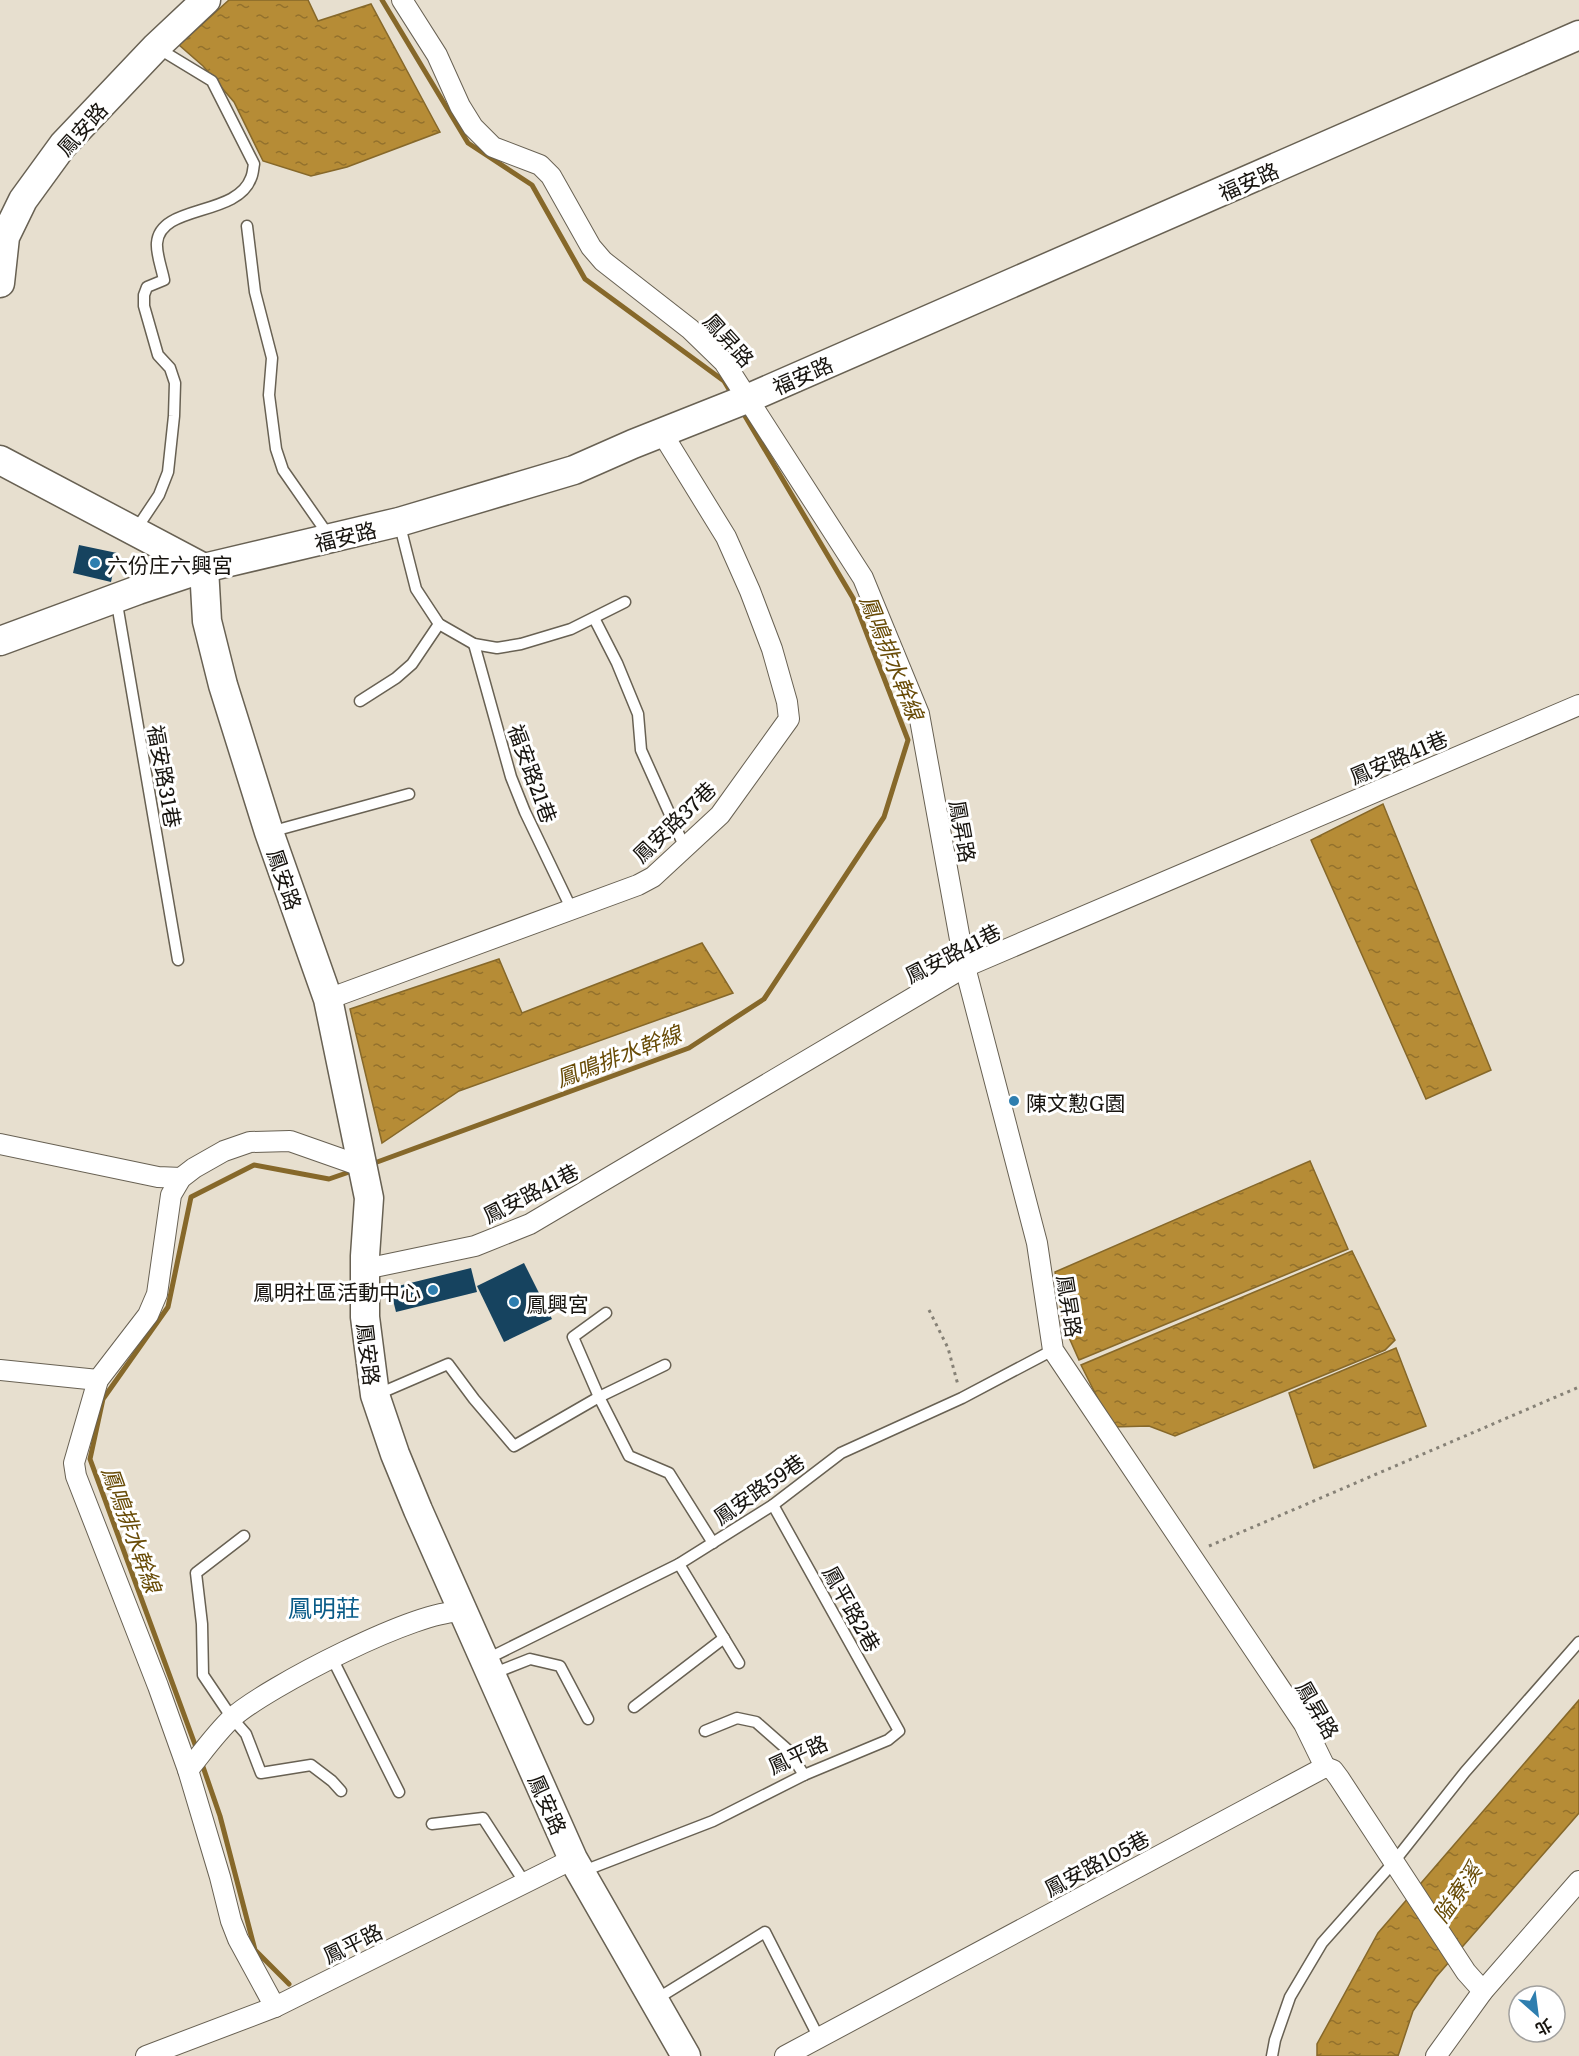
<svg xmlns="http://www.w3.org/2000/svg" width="1579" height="2056" viewBox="0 0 1579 2056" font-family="Literata,'Noto Sans TC',serif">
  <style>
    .water { fill: url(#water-ripples); stroke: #86682a; stroke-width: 1.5 }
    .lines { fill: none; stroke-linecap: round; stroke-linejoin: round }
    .stream { stroke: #86682a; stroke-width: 5 }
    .building { fill: #16435f }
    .lane-casing { stroke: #686153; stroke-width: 13 }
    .street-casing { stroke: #686153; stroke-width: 22 }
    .secondary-casing { stroke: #686153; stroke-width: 31 }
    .path { stroke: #868176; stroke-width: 3; stroke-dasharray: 3 4.5; stroke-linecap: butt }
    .lane { stroke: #fff; stroke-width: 10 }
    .street { stroke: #fff; stroke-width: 20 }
    .secondary { stroke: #fff; stroke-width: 28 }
    .poi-dot { fill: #2e7eaf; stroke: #fff; stroke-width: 2 }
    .labels { text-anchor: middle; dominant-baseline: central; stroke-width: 6; stroke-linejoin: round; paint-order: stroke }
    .street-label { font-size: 21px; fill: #17140f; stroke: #fff }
    .poi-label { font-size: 21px; fill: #17140f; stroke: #fff; text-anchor: start }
    .water-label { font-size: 22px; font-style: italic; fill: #684b06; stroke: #fff }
    .quarter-label { font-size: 24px; fill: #095b87; stroke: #fff }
  </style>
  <defs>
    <pattern id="water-ripples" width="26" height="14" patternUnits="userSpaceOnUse" patternTransform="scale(1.5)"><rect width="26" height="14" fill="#b68c36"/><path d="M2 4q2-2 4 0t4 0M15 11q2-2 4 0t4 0" fill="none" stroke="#93712c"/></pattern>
  </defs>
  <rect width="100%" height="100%" fill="#e7dfcf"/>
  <!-- water -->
  <g class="water">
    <path d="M 229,0 L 308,0 L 318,21 L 371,4 L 440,132 L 347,167 L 311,176 L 263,161 L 234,102 L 203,66 L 179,45 Z"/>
    <path d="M 1383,804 L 1491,1070 L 1426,1099 L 1311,840 Z"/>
    <path d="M 702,943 L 733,993 L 459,1091 L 382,1143 L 350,1009 L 499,959 L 522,1013 Z"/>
    <path d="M 1310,1161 L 1348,1249 L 1079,1360 L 1063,1324 L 1055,1272 Z"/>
    <path d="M 1352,1251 L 1395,1340 L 1385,1350 L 1175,1436 L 1149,1426 L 1112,1427 L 1081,1365 Z"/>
    <path d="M 1396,1348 L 1426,1426 L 1314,1468 L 1289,1393 Z"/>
    <path d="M 1579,1700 L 1579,1813 L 1436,1977 L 1413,2011 L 1398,2056 L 1317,2056 L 1317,2044 L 1378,1933 Z"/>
  </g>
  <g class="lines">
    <!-- stream -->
    <g class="stream">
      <path d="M 382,0 L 468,143 L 532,185 L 585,279 L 724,381 L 733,396"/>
      <path d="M 369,1165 L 689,1048 L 764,999 L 884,817 L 908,740 L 853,598 L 742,411"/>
      <path d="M 197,1750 L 90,1459 L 103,1399 L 168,1307 L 191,1197 L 254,1165 L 329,1179 L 355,1170"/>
      <path d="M 201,1761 L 220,1816 L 255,1950 L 289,1984"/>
    </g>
  </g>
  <!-- building -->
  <g class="building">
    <path d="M 79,545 L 117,553 L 111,582 L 73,573 Z"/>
    <path d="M 524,1263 L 552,1319 L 504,1342 L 477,1286 Z"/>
    <path d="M 471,1268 L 477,1292 L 396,1312 L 390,1288 Z"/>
  </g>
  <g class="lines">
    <!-- lane casing -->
    <g class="lane-casing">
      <g id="lane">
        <path d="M 247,226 L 255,292 L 272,358 L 269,395 L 276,449 L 283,470 L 329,536"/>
        <path d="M 399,522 L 416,589 L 439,624 L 474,644 L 497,648 L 521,644 L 571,629 L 625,602"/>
        <path d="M 135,531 L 159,495 L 168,472 L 174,416 L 175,383 L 170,368 L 158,355 L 144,306 L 144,295 L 147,287 L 164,280 C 162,269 156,254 157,243 C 160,204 237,217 251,178 C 253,174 253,169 254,164 L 212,81 L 156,47"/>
        <path d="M 116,598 L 178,960"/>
        <path d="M 594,618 L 617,663 L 638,714 L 641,750 L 685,848"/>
        <path d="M 474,644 L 511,777 L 525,812 L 572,910"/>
        <path d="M 360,701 L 396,678 L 412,664 L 439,624"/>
        <path d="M 270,832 L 409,794"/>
        <path d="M 606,1313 L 573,1337 L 599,1397 L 629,1456 L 669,1473 L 713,1543"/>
        <path d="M 376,1395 L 448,1364 L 474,1399 L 514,1446 L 599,1397 L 665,1365"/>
        <path d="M 244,1536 L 196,1573 L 202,1624 L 203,1675 L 232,1718 L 246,1734 L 261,1773 L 311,1765 L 332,1781 L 341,1791"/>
        <path d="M 679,1564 L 739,1663"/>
        <path d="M 332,1658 L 399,1792"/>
        <path d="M 485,1660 L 679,1564 L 773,1505 L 841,1453 L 962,1398 L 1053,1350"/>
        <path d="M 492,1674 L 530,1659 L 560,1666 L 588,1719"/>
        <path d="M 634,1707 L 724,1638"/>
        <path d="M 705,1731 L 737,1718 L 756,1722 L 789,1751 L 804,1775"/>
        <path d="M 432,1824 L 483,1818 L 525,1883"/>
        <path d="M 581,1872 L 713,1821 L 804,1775 L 888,1740 L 899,1731 L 773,1505"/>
        <path d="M 655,2000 L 765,1932 L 819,2038"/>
        <path d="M 1272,2056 L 1275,2040 L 1290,1997 L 1322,1943 L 1393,1863 L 1465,1772 L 1579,1642"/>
      </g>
    </g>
    <!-- street casing -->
    <g class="street-casing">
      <g id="street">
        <path d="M 402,0 L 437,55 L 460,106 L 473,127 L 493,147 L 540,165 L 551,176 L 591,247 L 603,261 L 690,329 L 724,362 L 863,578 L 919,714 L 965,967 L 1037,1243 L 1053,1350 L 1304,1724 L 1325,1767"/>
        <path d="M 328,999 L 638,885 L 653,877 L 720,815 L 789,719 L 787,702 L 772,649 L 750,591 L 726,537 L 662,433"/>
        <path d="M 0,1144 L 158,1177 L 181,1178"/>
        <path d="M 365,1269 L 475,1246 L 530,1224 L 965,967 L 1579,705"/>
        <path d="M 0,1370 L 98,1380"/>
        <path d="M 188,1770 C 202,1753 216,1733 232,1718 C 265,1688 421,1607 463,1612"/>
        <path d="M 275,2007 L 238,1939 L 231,1921 L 220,1877 L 188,1770 L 158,1686 L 76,1476 L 74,1463 L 98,1380 L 148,1315 L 157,1294 L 171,1195 L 181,1178 L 194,1168 L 224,1151 L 250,1142 L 290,1141 L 364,1167"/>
        <path d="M 146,2056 L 275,2007 L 573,1859"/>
        <path d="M 785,2056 L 1325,1767 L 1333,1770 L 1339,1778 L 1466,1972 L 1483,1991"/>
        <path d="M 1436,2056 L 1483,1991 L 1579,1881"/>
      </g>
    </g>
    <!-- secondary casing -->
    <g class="secondary-casing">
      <g id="secondary">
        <path d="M 0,283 L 5,237 L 23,200 L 63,145 L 156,47 L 206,0"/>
        <path d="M 0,460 L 204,568 L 207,621 L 223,685 L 269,832 L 328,999 L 369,1198 L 365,1256 L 365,1317 L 375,1395 L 395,1454 L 418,1510 L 573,1859 L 686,2056"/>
        <path d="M 0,641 L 138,590 L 204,568 L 399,522 L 574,470 L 633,444 L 749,398 L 1579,35"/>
      </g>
    </g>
    <!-- path -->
    <g class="path">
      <path d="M 929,1310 L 948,1348 L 958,1385"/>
      <path d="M 1209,1546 L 1579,1387"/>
    </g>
    <!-- lane -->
    <use href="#lane" class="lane"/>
    <!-- street -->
    <use href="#street" class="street"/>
    <!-- secondary -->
    <use href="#secondary" class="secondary"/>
  </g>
  <!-- markers -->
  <g class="poi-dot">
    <circle cx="95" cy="563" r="6"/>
    <circle cx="1014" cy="1101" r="6"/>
    <circle cx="433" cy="1290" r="6"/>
    <circle cx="514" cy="1302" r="6"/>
  </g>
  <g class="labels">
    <!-- street labels -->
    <g class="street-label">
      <text transform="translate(81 128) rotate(-48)">鳳安路</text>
      <text transform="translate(1248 180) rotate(-24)">福安路</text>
      <text transform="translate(730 339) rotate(48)">鳳昇路</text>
      <text transform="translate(802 374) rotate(-24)">福安路</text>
      <text transform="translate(345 535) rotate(-14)">福安路</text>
      <text transform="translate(1398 756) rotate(-23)">鳳安路41巷</text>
      <text transform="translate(534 773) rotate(70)">福安路21巷</text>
      <text transform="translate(166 776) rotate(80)">福安路31巷</text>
      <text transform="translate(673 821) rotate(-44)">鳳安路37巷</text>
      <text transform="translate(964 831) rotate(80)">鳳昇路</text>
      <text transform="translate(286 879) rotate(71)">鳳安路</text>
      <text transform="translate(952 952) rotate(-27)">鳳安路41巷</text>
      <text transform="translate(530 1192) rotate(-27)">鳳安路41巷</text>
      <text transform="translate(1071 1306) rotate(81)">鳳昇路</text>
      <text transform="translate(370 1354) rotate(83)">鳳安路</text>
      <text transform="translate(758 1488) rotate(-35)">鳳安路59巷</text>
      <text transform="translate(853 1608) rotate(61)">鳳平路2巷</text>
      <text transform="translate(1319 1709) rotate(60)">鳳昇路</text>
      <text transform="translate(797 1753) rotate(-25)">鳳平路</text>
      <text transform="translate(549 1804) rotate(66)">鳳安路</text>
      <text transform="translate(1096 1862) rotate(-28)">鳳安路105巷</text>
      <text transform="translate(352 1942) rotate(-26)">鳳平路</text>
    </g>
    <!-- poi labels -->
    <g class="poi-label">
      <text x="107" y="563">六份庄六興宮</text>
      <text x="1026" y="1101">陳文懃G園</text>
      <text x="421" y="1290" text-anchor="end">鳳明社區活動中心</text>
      <text x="526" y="1302">鳳興宮</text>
    </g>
    <!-- water labels -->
    <g class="water-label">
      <text transform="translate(893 657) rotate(68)">鳳鳴排水幹線</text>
      <text transform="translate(618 1055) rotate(-21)">鳳鳴排水幹線</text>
      <text transform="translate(133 1529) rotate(70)">鳳鳴排水幹線</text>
      <text transform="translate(1456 1892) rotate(-55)">隘寮溪</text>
    </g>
    <!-- quarter labels -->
    <g class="quarter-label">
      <text x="324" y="1606">鳳明莊</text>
    </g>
  </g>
  <!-- north arrow -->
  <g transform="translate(1537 2014) rotate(152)"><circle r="28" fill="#ffffff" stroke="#a2a19f" stroke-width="1.5"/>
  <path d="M0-4.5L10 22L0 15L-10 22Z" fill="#2e7eaf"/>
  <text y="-9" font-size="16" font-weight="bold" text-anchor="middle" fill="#17140f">北</text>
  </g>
</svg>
